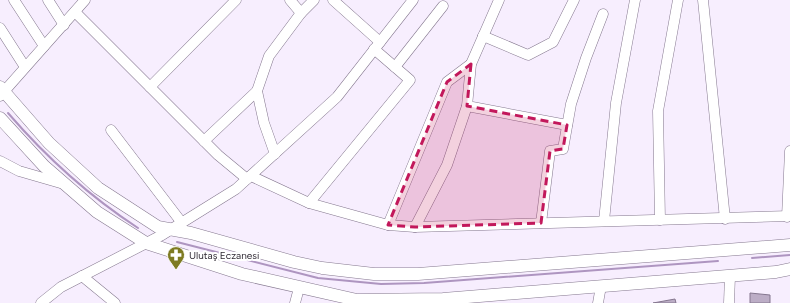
<svg xmlns="http://www.w3.org/2000/svg" width="790" height="303" viewBox="0 0 790 303" font-family="Figtree,sans-serif">
  <style>
    .lines { fill: none; stroke-linecap: round; stroke-linejoin: round }
    .stream { stroke: #ae95c0; stroke-width: 2 }
    .building { fill: #bcadc6; stroke: #84768e }
    .minor-casing { stroke: #85788f; stroke-width: 11 }
    .major-casing { stroke: #85788f; stroke-width: 13 }
    .minor { stroke: #fff; stroke-width: 10 }
    .major { stroke: #fff; stroke-width: 12 }
    .marked { fill: #c2185b; fill-opacity: 0.2; stroke: #c2185b; stroke-width: 3; stroke-dasharray: 8 5; stroke-linejoin: round }
    .labels { text-anchor: middle; dominant-baseline: central; stroke-width: 4; stroke-linejoin: round; paint-order: stroke }
    .poi-label { font-size: 10px; fill: #312b35; stroke: #fff; text-anchor: start }
  </style>
  <rect width="100%" height="100%" fill="#f7eefe"/>
  <g class="lines">
    <!-- stream -->
    <g class="stream">
      <path d="M 8,113 C 46,157 89,196 138,228"/>
      <path d="M 177,242 L 318,278 L 381,284 L 424,283 L 718,261"/>
      <path d="M 752,258 L 790,255"/>
    </g>
  </g>
  <!-- building -->
  <g class="building">
    <path d="M 750,293 L 770,295 L 770,303 L 750,303 Z"/>
    <path d="M 675,299 L 676,303 L 653,303 Z"/>
  </g>
  <g class="lines">
    <!-- minor casing -->
    <g class="minor-casing">
      <g id="minor">
        <path d="M 14,0 L 44,46"/>
        <path d="M 48,0 L 64,25"/>
        <path d="M 333,0 L 380,42"/>
        <path d="M 703,0 L 725,219"/>
        <path d="M 75,12 L 218,155 L 247,179"/>
        <path d="M 301,13 L 314,0"/>
        <path d="M 0,28 L 25,67"/>
        <path d="M 483,36 L 528,55 L 553,42 L 574,0"/>
        <path d="M 395,67 L 443,6"/>
        <path d="M 150,87 L 236,0"/>
        <path d="M 257,91 L 264,123 L 275,154"/>
        <path d="M 0,96 L 85,0"/>
        <path d="M 467,106 L 567,125"/>
        <path d="M 111,130 L 182,223"/>
        <path d="M 204,141 L 257,91 L 269,56 L 301,13 L 290,0"/>
        <path d="M 0,161 L 19,171 L 64,184"/>
        <path d="M 251,176 L 309,203 L 388,225 L 415,227 L 790,216"/>
        <path d="M 309,203 L 410,80 L 374,49"/>
        <path d="M 787,217 L 790,151"/>
        <path d="M 660,220 L 658,111 L 678,0"/>
        <path d="M 604,221 L 616,103 L 635,0"/>
        <path d="M 541,223 L 550,151 L 563,149 L 571,104 L 586,58 L 603,14"/>
        <path d="M 388,225 L 447,82 L 471,64"/>
        <path d="M 415,227 L 447,165 L 467,106 L 471,64 L 499,0"/>
        <path d="M 82,276 L 115,303"/>
        <path d="M 41,303 L 61,287 L 162,235 L 236,189 L 337,97 L 413,0"/>
        <path d="M 295,303 L 299,288"/>
        <path d="M 598,303 L 601,286"/>
        <path d="M 729,303 L 730,276"/>
      </g>
    </g>
    <!-- major casing -->
    <g class="major-casing">
      <g id="major">
        <path d="M 0,87 L 49,143 L 98,188 L 158,227 L 191,233 L 294,262 L 322,268 L 374,274 L 418,274 L 790,245"/>
        <path d="M 0,118 L 44,166 L 97,212 L 146,243 L 242,274 L 357,300 L 443,299 L 776,272 L 790,269"/>
      </g>
    </g>
    <!-- minor -->
    <use href="#minor" class="minor"/>
    <!-- major -->
    <use href="#major" class="major"/>
  </g>
  <!-- marked area -->
  <path class="marked" d="M 471,64 L 467,106 L 567,125 L 563,149 L 550,151 L 541,223 L 415,227 L 388,225 L 447,82 Z"/>
  <!-- icons -->
  <defs>
    <g id="pharmacy-pin" transform="scale(0.9)"><path d="M0 17L-7.5 6A9.5 9.5 0 1 1 7.5 6Z" fill="#7e7b22" stroke="#fff"/><path d="M-2-6h4v4h4v4h-4v4h-4v-4h-4v-4h4Z" fill="#fff"/></g>
  </defs>
  <g fill-rule="evenodd">
    <use href="#pharmacy-pin" x="176" y="255"/>
  </g>
  <g class="labels">
    <!-- poi labels -->
    <g class="poi-label">
      <text x="189" y="255">Ulutaş Eczanesi</text>
    </g>
  </g>
</svg>
